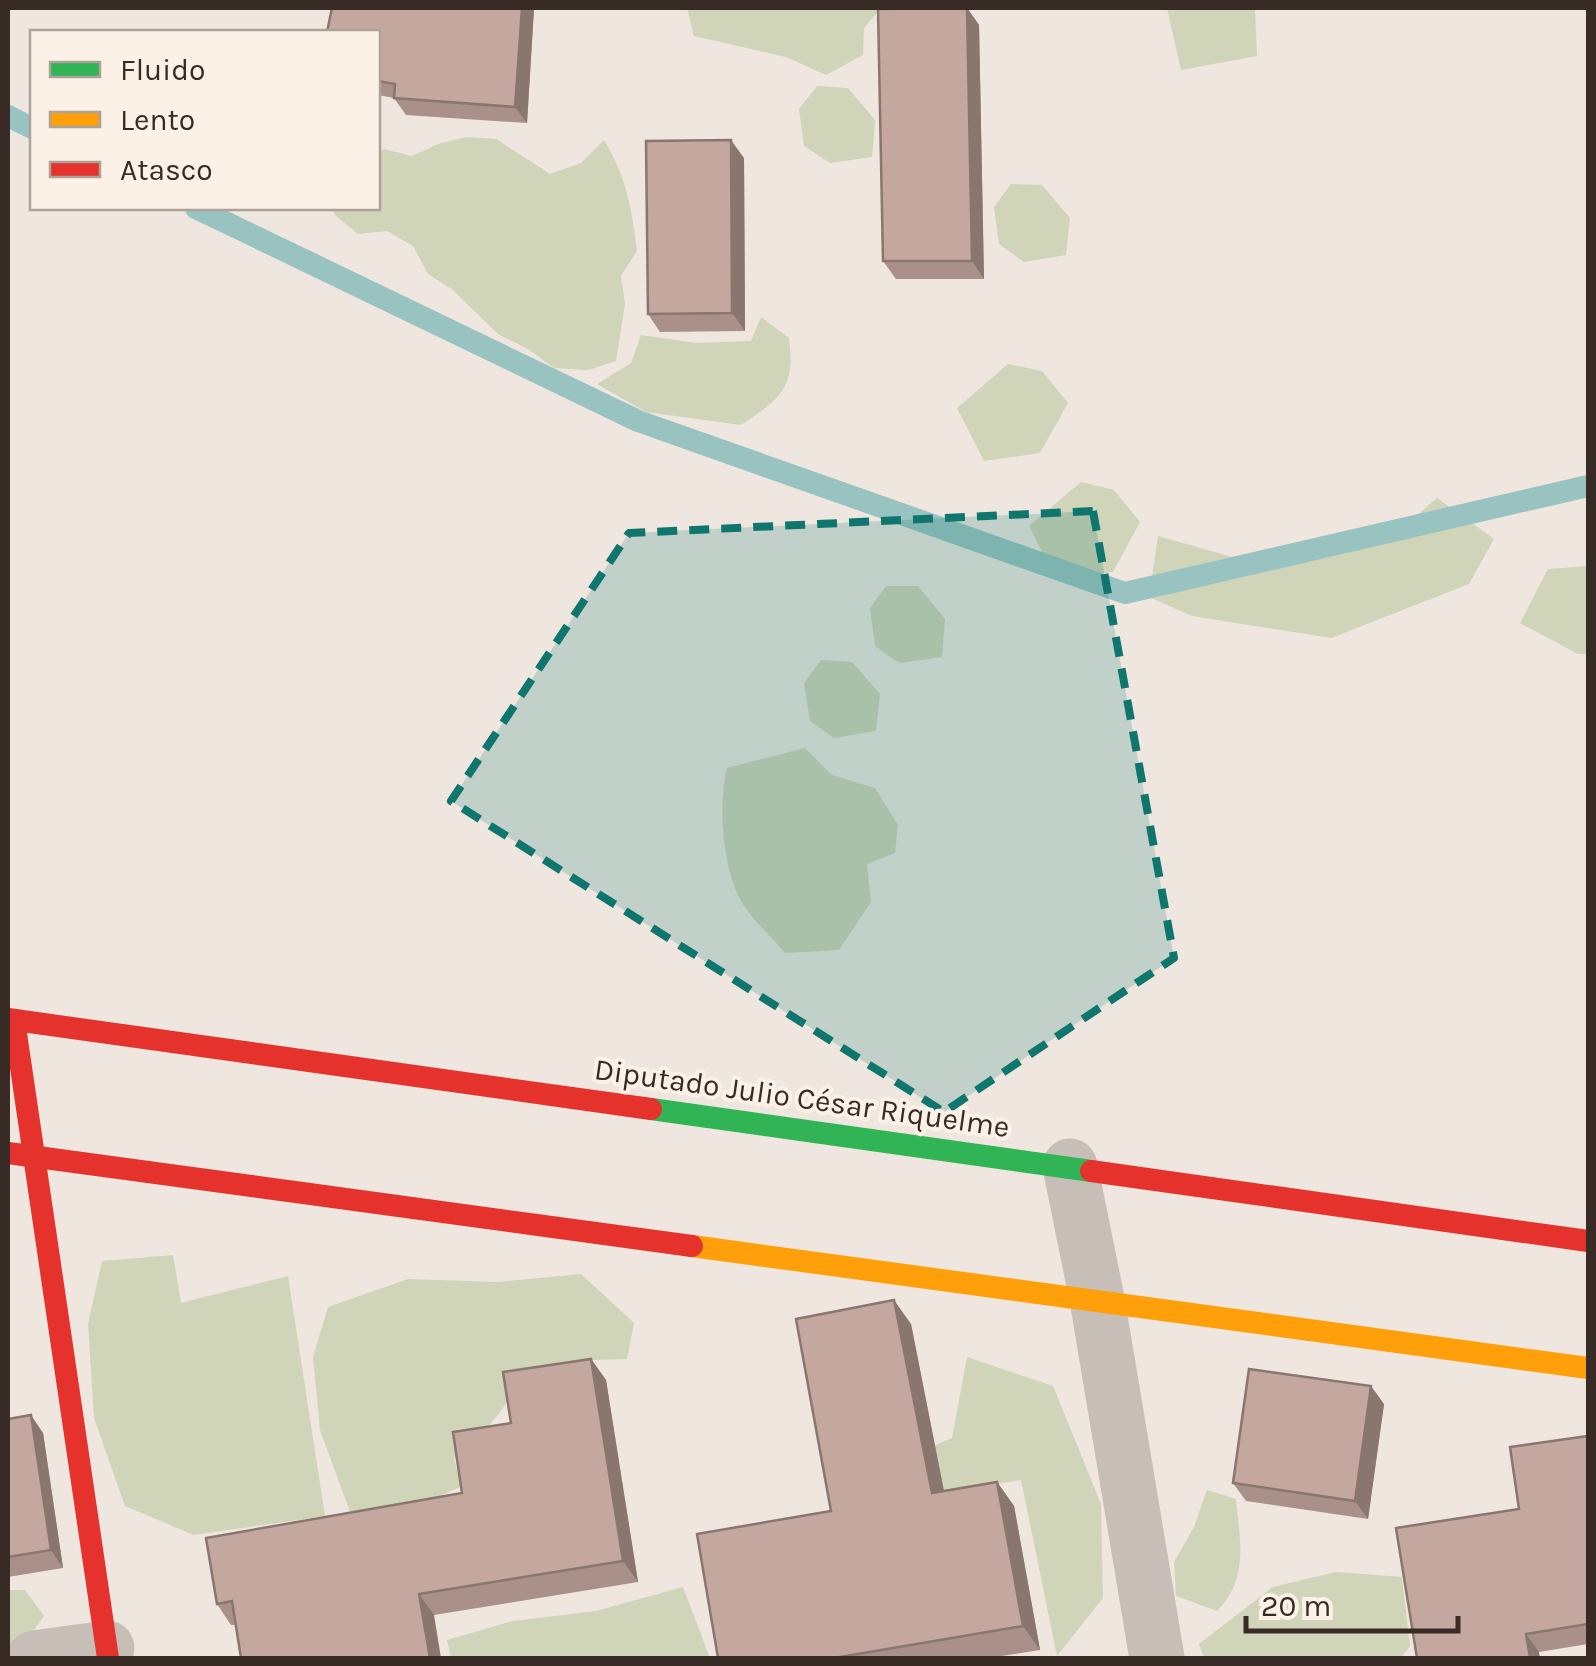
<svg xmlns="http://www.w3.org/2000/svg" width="1596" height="1666" viewBox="0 0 1596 1666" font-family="Karla,sans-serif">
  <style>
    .green { fill: #d0d4b8 }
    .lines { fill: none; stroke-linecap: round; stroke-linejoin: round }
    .stream { stroke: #99c3c1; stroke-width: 22 }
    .street { stroke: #c7beb8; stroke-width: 55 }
    .fast { stroke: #30b455; stroke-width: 22 }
    .slow { stroke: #ff9f0a; stroke-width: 22 }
    .jam { stroke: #e5322d; stroke-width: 22 }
    .wall { fill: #a99089 }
    .shaded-wall { fill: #89766f }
    .building { fill: #c4a89f; stroke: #89766f; stroke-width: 2.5 }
    .marked { fill: #0f766e; fill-opacity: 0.2; stroke: #0f766e; stroke-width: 8; stroke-dasharray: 20 12; stroke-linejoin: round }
    .labels { text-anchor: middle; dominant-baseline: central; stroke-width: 8; stroke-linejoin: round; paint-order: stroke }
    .street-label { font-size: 30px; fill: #382b26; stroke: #fbf1e6 }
  </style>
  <rect width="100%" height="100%" fill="#eee6df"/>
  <!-- green -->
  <g class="green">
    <path d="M 687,8 L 881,8 L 864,28 L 863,55 L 826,75 L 786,57 L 694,36 Z"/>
    <path d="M 1167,8 L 1255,8 L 1257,56 L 1181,70 Z"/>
    <path d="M 817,86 L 848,88 L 875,120 L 872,157 L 830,163 L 804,146 L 799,109 Z"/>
    <path d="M 466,137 L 496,139 L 550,174 L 581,163 L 604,140 C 626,175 632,210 637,251 L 621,276 L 625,304 L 616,361 L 588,370 L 554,368 L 528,349 L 498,334 L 453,290 L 428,274 L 413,246 L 387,231 L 358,234 L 336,216 L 332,208 L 378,208 L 378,152 L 384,149 L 412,156 L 438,144 Z"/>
    <path d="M 1011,184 L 1042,185 L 1070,218 L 1066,255 L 1024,262 L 999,244 L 994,207 Z"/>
    <path d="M 761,317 L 789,338 C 796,388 780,399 741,425 L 646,412 L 597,384 L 631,363 L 641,335 L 696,343 L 751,341 Z"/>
    <path d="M 1008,364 L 1042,371 L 1068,403 L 1040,453 L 984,461 L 957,408 Z"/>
    <path d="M 1081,482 L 1114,490 L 1140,522 L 1113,572 L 1056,579 L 1029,526 Z"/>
    <path d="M 1437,498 L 1494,539 L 1469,584 L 1331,638 L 1192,616 L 1149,597 L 1158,536 L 1257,564 L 1330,557 L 1389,539 Z"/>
    <path d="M 1588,566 L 1588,654 L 1578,654 L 1520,623 L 1548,569 Z"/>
    <path d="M 886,586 L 918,586 L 945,619 L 942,657 L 899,663 L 875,646 L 870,608 Z"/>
    <path d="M 821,660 L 852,662 L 880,694 L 876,731 L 834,738 L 810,721 L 804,683 Z"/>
    <path d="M 805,748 L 832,775 L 875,788 L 898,825 L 895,853 L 867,864 L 871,902 L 839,950 L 785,953 C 771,936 750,918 740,899 C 722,864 718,805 727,768 Z"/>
    <path d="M 173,1255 L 181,1303 L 288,1276 L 325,1516 L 194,1535 L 125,1506 L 94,1418 L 88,1324 L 102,1261 Z"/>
    <path d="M 581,1274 L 634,1323 L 627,1359 L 590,1360 L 525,1376 C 504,1408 485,1435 454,1459 L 462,1486 L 396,1516 L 350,1512 L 320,1430 L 313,1357 L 328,1307 L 408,1279 L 498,1282 Z"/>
    <path d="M 967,1357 L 1053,1386 L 1101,1504 L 1103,1598 L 1057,1656 L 1021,1480 L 865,1505 L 859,1478 L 952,1438 Z"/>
    <path d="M 1207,1490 L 1236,1499 C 1240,1541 1249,1579 1217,1611 L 1176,1596 L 1174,1562 L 1194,1527 Z"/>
    <path d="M 1336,1572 L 1402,1577 L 1410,1646 L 1401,1658 L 1204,1658 L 1199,1644 L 1273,1587 Z"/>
    <path d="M 683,1587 L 710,1658 L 451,1658 L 447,1640 L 513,1621 L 596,1611 Z"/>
    <path d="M 8,1590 L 25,1590 L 44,1616 L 22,1646 L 8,1649 Z"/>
  </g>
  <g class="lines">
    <!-- stream -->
    <g class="stream">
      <path d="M 8,116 L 32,128"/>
      <path d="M 196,208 L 638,421 L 1125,593 L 1588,486"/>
    </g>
    <!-- street -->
    <g class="street">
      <path d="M 1070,1166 L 1097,1299 L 1157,1658"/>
      <path d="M 34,1658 L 107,1648"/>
    </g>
    <!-- fast -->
    <path class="fast" d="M 651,1109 L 1091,1171"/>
    <!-- slow -->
    <path class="slow" d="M 692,1246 L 1588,1368"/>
    <!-- jam -->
    <g class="jam">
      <path d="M 8,1019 L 651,1109"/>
      <path d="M 14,1020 L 108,1658"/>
      <path d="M 8,1153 L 692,1246"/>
      <path d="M 1091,1171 L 1588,1241"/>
    </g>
  </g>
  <!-- wall -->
  <g class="wall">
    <path d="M 332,8 L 534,8 L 527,123 L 406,115 L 394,98 L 378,95 L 378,32 Z"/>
    <path d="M 967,8 L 979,25 L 984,279 L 896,279 L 883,261 Z"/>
    <path d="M 744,158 L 745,331 L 660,332 L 648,314 Z"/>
    <path d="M 911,1324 L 944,1491 L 997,1482 L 1014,1506 L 1040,1650 L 989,1658 L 718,1658 L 831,1511 Z"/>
    <path d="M 591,1359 L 606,1380 L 638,1582 L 434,1615 L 231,1625 L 217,1604 L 462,1493 L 511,1423 Z"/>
    <path d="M 1384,1404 L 1368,1519 L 1246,1501 L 1233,1483 Z"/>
    <path d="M 8,1419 L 43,1433 L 63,1568 L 8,1577 Z"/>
    <path d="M 1588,1436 L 1588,1644 L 1539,1652 L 1417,1658 Z"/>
  </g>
  <!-- shaded-wall -->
  <g class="shaded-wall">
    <path d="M 522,8 L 534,8 L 527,123 L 515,107 Z"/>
    <path d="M 967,8 L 979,25 L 984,279 L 972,261 Z"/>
    <path d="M 731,140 L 744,158 L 745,331 L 732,313 Z"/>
    <path d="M 894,1300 L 911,1324 L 949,1517 L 932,1493 Z"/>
    <path d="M 591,1359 L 606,1380 L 638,1582 L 623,1561 Z"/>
    <path d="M 1371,1386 L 1384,1404 L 1368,1519 L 1355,1501 Z"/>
    <path d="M 31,1415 L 43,1433 L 63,1568 L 51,1550 Z"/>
    <path d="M 997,1482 L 1014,1506 L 1040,1650 L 1023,1626 Z"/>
    <path d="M 419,1594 L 434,1615 L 441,1658 L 430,1658 Z"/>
    <path d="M 1526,1634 L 1539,1652 L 1540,1658 L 1530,1658 Z"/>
  </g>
  <!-- building -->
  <g class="building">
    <path d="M 332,8 L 522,8 L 515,107 L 394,98 L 395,84 L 378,81 L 378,32 L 327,32 Z"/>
    <path d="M 967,8 L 972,261 L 883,261 L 878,9 Z"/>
    <path d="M 731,140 L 732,313 L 648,314 L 646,141 Z"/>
    <path d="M 894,1300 L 932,1493 L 997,1482 L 1023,1626 L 834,1658 L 718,1658 L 697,1534 L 831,1511 L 796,1319 Z"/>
    <path d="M 591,1359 L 623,1561 L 419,1594 L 430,1658 L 241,1658 L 232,1601 L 217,1604 L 206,1538 L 462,1493 L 453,1432 L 511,1423 L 503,1372 Z"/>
    <path d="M 1249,1369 L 1371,1386 L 1355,1501 L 1233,1483 Z"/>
    <path d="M 31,1415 L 51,1550 L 8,1557 L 8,1419 Z"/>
    <path d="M 1588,1436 L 1588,1624 L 1526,1634 L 1530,1658 L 1417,1658 L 1396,1528 L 1519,1509 L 1510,1447 Z"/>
  </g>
  <!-- marked area -->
  <path class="marked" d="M 1093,511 L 1174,958 L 944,1112 L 451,801 L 629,533 Z"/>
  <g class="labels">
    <!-- street labels -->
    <g class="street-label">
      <text transform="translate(802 1098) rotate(8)">Diputado Julio César Riquelme</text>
    </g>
  </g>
  <!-- border -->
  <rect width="1596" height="1666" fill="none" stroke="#382b26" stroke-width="20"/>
  <!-- legend -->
  <rect x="30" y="30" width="350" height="180" fill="#fbf1e6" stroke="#ada299" stroke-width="2.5"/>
  <rect x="50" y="62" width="50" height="15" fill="#30b455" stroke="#ada299" stroke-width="2.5"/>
  <text x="120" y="80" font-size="30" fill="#382b26">Fluido</text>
  <rect x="50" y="112" width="50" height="15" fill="#ff9f0a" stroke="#ada299" stroke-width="2.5"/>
  <text x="120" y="130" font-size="30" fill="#382b26">Lento</text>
  <rect x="50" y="162" width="50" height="15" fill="#e5322d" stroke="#ada299" stroke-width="2.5"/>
  <text x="120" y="180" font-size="30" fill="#382b26">Atasco</text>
  <!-- scale -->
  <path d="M1246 1616v15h212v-15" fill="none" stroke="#382b26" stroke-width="5"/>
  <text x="1261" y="1616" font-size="30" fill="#382b26" stroke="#fbf1e6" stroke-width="8" paint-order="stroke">20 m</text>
</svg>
